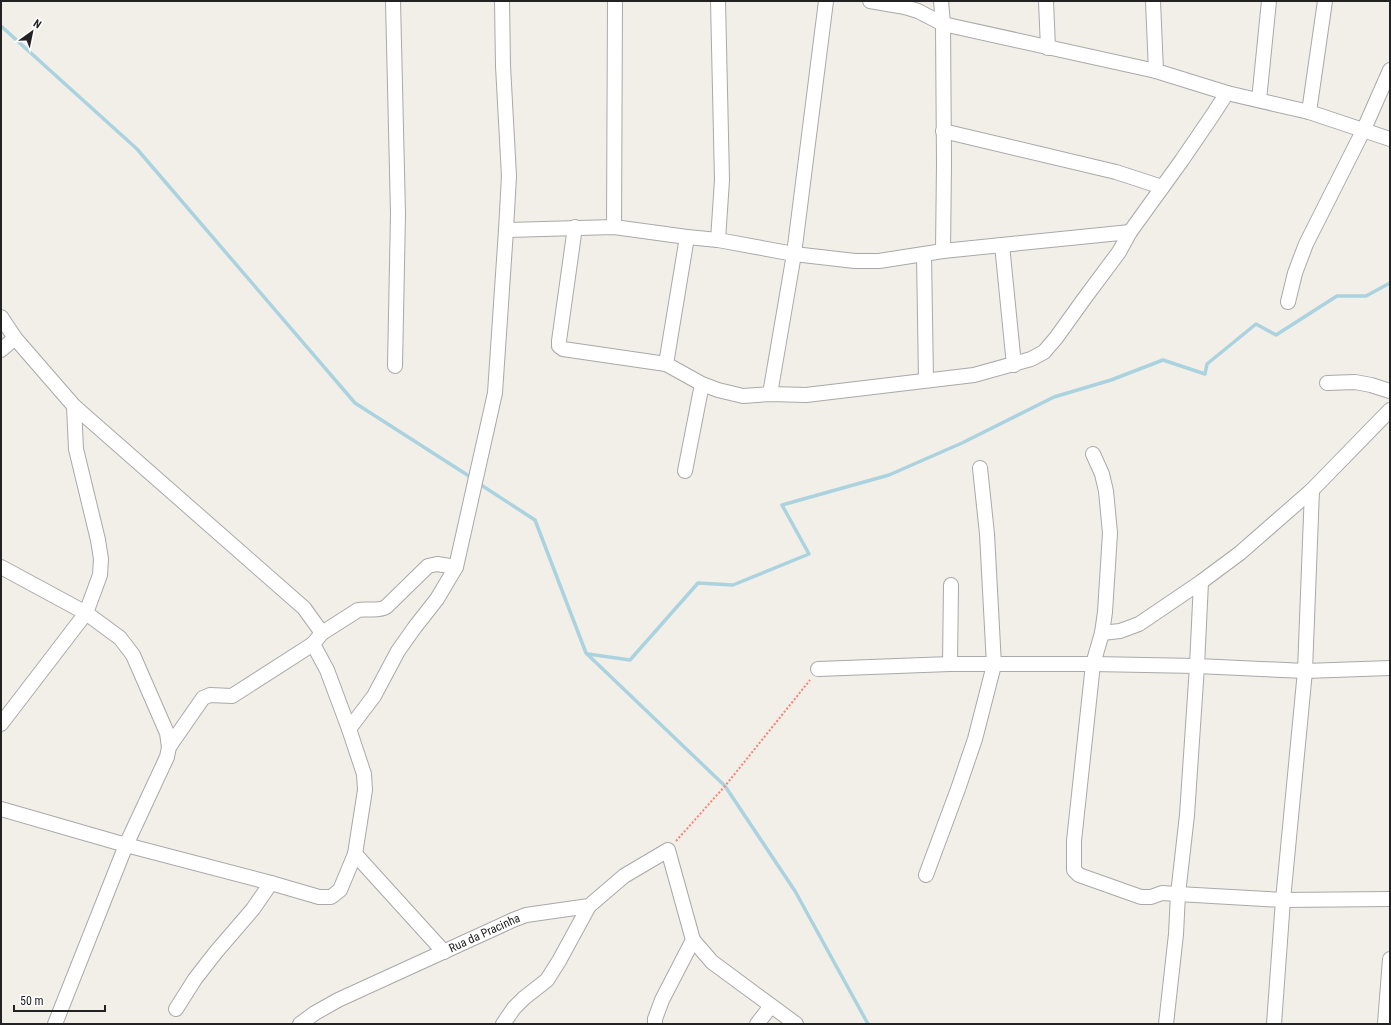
<svg xmlns="http://www.w3.org/2000/svg" width="1391" height="1025" viewBox="0 0 1391 1025" font-family="'Roboto Condensed',sans-serif">
  <style>
    .lines { fill: none; stroke-linecap: round; stroke-linejoin: round }
    .stream { stroke: #aad3df; stroke-width: 3.5 }
    .street-casing { stroke: #a9a9a9; stroke-width: 16 }
    .path { stroke: #fa8072; stroke-width: 2; stroke-dasharray: 2 2; stroke-linecap: butt }
    .street { stroke: #fff; stroke-width: 14 }
    .labels { text-anchor: middle; dominant-baseline: central; stroke-width: 4; stroke-linejoin: round; paint-order: stroke }
    .street-label { font-size: 12px; fill: #222; stroke: #fff }
  </style>
  <rect width="100%" height="100%" fill="#f2efe9"/>
  <g class="lines">
    <!-- stream -->
    <g class="stream">
      <path d="M 1,26 L 137,149 L 355,403 L 472,478"/>
      <path d="M 478,483 L 535,520 L 586,653 L 725,786 L 795,891 L 868,1024"/>
      <path d="M 588,654 L 630,660 L 698,583 L 733,585 L 809,554 L 782,505 L 889,475 L 962,443 L 1054,397 L 1111,380 L 1163,360 L 1205,374 L 1207,364 L 1256,324 L 1276,335 L 1337,296 L 1366,296 L 1390,283"/>
    </g>
    <!-- street casing -->
    <g class="street-casing">
      <g id="street">
        <path d="M 393,1 L 398,214 L 395,366"/>
        <path d="M 870,1 L 905,7 L 918,11 L 943,24 L 1156,71 L 1227,93 L 1309,112 L 1390,139"/>
        <path d="M 941,1 L 943,24 L 944,164 L 943,251"/>
        <path d="M 1046,1 L 1048,48"/>
        <path d="M 1153,1 L 1156,71"/>
        <path d="M 1259,100 L 1269,1"/>
        <path d="M 1309,112 L 1325,1"/>
        <path d="M 943,131 L 1116,172 L 1162,187"/>
        <path d="M 575,227 L 559,341 L 559,346 L 563,349 L 666,364 L 702,384 L 718,390 L 743,396 L 770,394 L 806,395 L 974,375 L 1031,359 L 1044,352 L 1056,338 L 1084,299 L 1119,252 L 1130,232 L 1182,160 L 1212,116 L 1227,93"/>
        <path d="M 614,227 L 615,1"/>
        <path d="M 506,230 L 614,227 L 687,237 L 718,240 L 794,254 L 855,261 L 879,261 L 943,251 L 1130,232"/>
        <path d="M 718,240 L 722,180 L 718,1"/>
        <path d="M 1002,245 L 1014,365"/>
        <path d="M 924,255 L 926,380"/>
        <path d="M 1288,302 L 1295,273 L 1306,244 L 1364,129 L 1390,70"/>
        <path d="M 1,317 L 15,338 L 74,406 L 76,449 L 98,540 L 101,559 L 100,575 L 86,613 L 1,724"/>
        <path d="M 1,350 L 15,338"/>
        <path d="M 666,364 L 687,237"/>
        <path d="M 1327,383 L 1355,382 L 1371,385 L 1390,391"/>
        <path d="M 770,394 L 794,254 L 826,1"/>
        <path d="M 74,406 L 304,608 L 322,633 L 313,644 L 327,670 L 349,729"/>
        <path d="M 1093,454 L 1102,474 L 1106,491 L 1110,533 L 1105,612 L 1102,633 L 1093,664 L 1074,841 L 1074,870 L 1079,875 L 1141,897 L 1151,897 L 1162,893 L 1178,894 L 1283,900 L 1390,899"/>
        <path d="M 685,471 L 702,384"/>
        <path d="M 1,567 L 86,613 L 120,638 L 133,655 L 167,733 L 169,747 L 167,757 L 126,845 L 55,1024"/>
        <path d="M 322,633 L 358,610 C 368,608 377,612 386,607 L 428,566 L 437,564 L 456,567"/>
        <path d="M 1102,633 L 1120,631 L 1139,624 L 1201,582 L 1240,553 L 1312,490 L 1390,410"/>
        <path d="M 950,664 L 951,585"/>
        <path d="M 818,669 L 950,664 L 1093,664 L 1197,666 L 1305,671 L 1390,668"/>
        <path d="M 169,747 L 203,698 L 210,695 L 232,696 L 313,644"/>
        <path d="M 1,809 L 126,845 L 271,883 L 319,897 L 331,897 L 340,890 L 355,854 L 365,790 L 364,774 L 349,729 L 374,696 L 398,651 L 415,627 L 437,599 L 456,567 L 495,393 L 506,230 L 509,176 L 503,66 L 502,1"/>
        <path d="M 355,854 L 444,952"/>
        <path d="M 926,875 L 958,789 L 975,739 L 994,665 L 987,534 L 980,468"/>
        <path d="M 693,940 L 712,962 L 796,1024"/>
        <path d="M 176,1009 L 195,979 L 216,952 L 253,909 L 271,883"/>
        <path id="s1" d="M 300,1024 L 315,1013 L 338,1000 L 513,920 L 526,915 L 589,906 L 624,876 L 668,850 L 693,940 L 662,1000 L 655,1019 L 655,1024"/>
        <path d="M 503,1024 L 514,1008 L 524,998 L 547,980 L 559,961 L 589,906"/>
        <path d="M 757,1024 L 771,1006"/>
        <path d="M 1166,1024 L 1176,934 L 1178,894 L 1187,815 L 1197,666 L 1201,582"/>
        <path d="M 1274,1024 L 1283,900 L 1305,671 L 1312,490"/>
        <path d="M 1385,1024 L 1390,959"/>
      </g>
    </g>
    <!-- path -->
    <path class="path" d="M 676,841 L 725,786 L 810,680"/>
    <!-- street -->
    <use href="#street" class="street"/>
  </g>
  <g class="labels">
    <!-- street labels -->
    <g class="street-label">
      <text stroke="none"><textPath href="#s1" startOffset="206">Rua da Pracinha</textPath></text>
    </g>
  </g>
  <!-- border -->
  <rect width="1391" height="1025" fill="none" stroke="#222222" stroke-width="4"/>
  <!-- north arrow -->
  <g transform="translate(32 32) rotate(33)" stroke="#ffffff" stroke-width="3" paint-order="stroke">
  <path d="M0-3L7 15L0 10L-7 15Z" fill="#222222"/>
  <text y="-6" font-size="11" font-weight="bold" text-anchor="middle" fill="#222222">N</text>
  </g>
  <!-- scale -->
  <path d="M14 1005v6h91v-6" fill="none" stroke="#222222" stroke-width="2"/>
  <text x="20" y="1005" font-size="12" fill="#222222" stroke="#ffffff" stroke-width="3" paint-order="stroke">50 m</text>
</svg>
